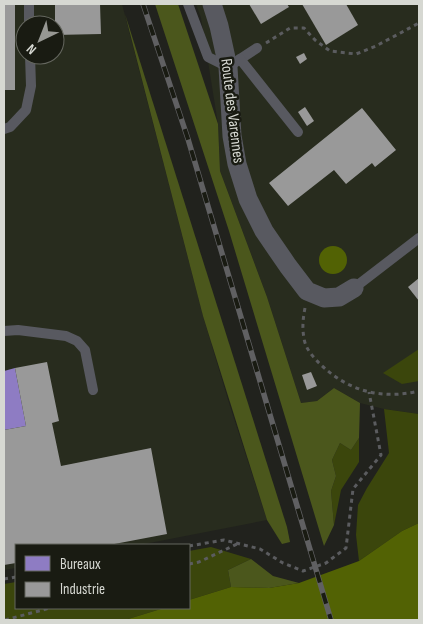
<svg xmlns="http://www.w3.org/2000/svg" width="423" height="624" viewBox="0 0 423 624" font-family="'Sofia Sans Condensed',sans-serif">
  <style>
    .built { fill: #282c1e; fill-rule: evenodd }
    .green { fill: #3b460c }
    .forest { fill: #4b571c }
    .water { fill: #526204 }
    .offices { fill: #8e7cc3 }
    .industry { fill: #999 }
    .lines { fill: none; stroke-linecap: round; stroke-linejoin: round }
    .path { stroke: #5b5c5f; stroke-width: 3; stroke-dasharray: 4 4; stroke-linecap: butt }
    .lane { stroke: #585960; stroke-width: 10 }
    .street { stroke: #585960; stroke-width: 19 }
    .rail-casing { stroke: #606062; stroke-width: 5.5 }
    .rail { stroke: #191b12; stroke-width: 4; stroke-dasharray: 11; stroke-linecap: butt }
    .labels { text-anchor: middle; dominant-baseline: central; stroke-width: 5; stroke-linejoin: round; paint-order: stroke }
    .street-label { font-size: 16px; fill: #d6d8d2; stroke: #191b12 }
  </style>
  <rect width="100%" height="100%" fill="#21221d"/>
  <!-- built -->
  <g class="built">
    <path d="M 4,4 L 122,4 L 203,316 L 229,403 L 267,520 L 139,545 L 16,545 L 16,568 L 4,570 ZM 25,25 L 55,25 L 55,55 L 25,55 Z"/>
    <path d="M 196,4 L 419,4 L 419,414 L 384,409 L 360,403 L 334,388 L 317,401 L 301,403 L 267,297 L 220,171 L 218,124 L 201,18 Z"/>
  </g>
  <!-- green -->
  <g class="green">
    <path d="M 419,349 L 419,381 L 402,384 L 383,373 Z"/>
    <path d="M 384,409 L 419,414 L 419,523 L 402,531 L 359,561 L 356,535 L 358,505 L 367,488 L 389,453 Z"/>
    <path d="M 359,438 L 359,462 L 341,490 L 334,525 L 331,491 L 336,476 L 332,460 L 340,443 L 351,450 Z"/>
    <path d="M 211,547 L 251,559 L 228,570 L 231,587 L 189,600 L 189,551 Z"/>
    <path d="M 16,582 L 16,608 L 164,608 L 125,620 L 4,620 L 4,584 Z"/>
  </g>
  <!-- forest -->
  <g class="forest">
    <path d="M 155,4 L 178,4 L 218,124 L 220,171 L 267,297 L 301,403 L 317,401 L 334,388 L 360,403 L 359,438 L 351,450 L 340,443 L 332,460 L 336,476 L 331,491 L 334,525 L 324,546 L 229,231 Z"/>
    <path d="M 125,14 L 287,527 L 290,542 L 282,544 L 267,520 L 203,316 Z"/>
    <path d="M 251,559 L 273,576 L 299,583 L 269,588 L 231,587 L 228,570 Z"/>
  </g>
  <!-- water -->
  <g class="water">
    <circle cx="333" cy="260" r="14"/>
    <path d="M 419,523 L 419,620 L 125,620 L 164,608 L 189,608 L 189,600 L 231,587 L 269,588 L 299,583 L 359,561 L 402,531 Z"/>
  </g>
  <!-- offices -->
  <path class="offices" d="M 15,368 L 26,426 L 4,430 L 4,371 Z"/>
  <!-- industry -->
  <g class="industry">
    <rect x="4" y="4" width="11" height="86"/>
    <path d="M 55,4 L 100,4 L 101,34 L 55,35 Z"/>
    <path d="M 249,4 L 287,4 L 289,7 L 261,24 Z"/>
    <path d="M 302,4 L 346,4 L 358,25 L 326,45 Z"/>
    <path d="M 304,53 L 307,59 L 300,64 L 296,57 Z"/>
    <path d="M 305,107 L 314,121 L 307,126 L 298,112 Z"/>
    <path d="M 362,108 L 396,150 L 375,167 L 372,163 L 346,184 L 334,170 L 288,206 L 269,183 Z"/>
    <path d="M 419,278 L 419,301 L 408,287 Z"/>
    <path d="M 47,362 L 59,421 L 52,423 L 61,466 L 151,448 L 167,534 L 109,545 L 16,545 L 16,563 L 4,565 L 4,430 L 26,426 L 15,368 Z"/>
    <path d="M 311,372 L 317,386 L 307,390 L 302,375 Z"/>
  </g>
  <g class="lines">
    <!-- path -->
    <g class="path">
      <path d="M 266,43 L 290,28 L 304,28 L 315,40 L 330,51 L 356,54 L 376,46 L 419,23"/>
      <path d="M 305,308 C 303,318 302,328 304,338 C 305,348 313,357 320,364 C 348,391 381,400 419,391"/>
      <path d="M 189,546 L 224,540 L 260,549 L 283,563 L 303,571 L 326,563 L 346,548 L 353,489 L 381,455 L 369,392"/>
      <path d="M 189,564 L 199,562 L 237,544"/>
      <path d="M 4,579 L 16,577"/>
      <path d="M 5,620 L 50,608"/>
    </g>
    <!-- lane -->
    <g class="lane">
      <path d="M 29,4 L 29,25"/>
      <path d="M 188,4 L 208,57 L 228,67 L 257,48"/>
      <path d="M 240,59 L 298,132"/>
      <path d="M 4,129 L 10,127 L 26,110 L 31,86 L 30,55"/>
      <path d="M 354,288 L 419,238"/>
      <path d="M 4,331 L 18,330 L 66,336 L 77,341 L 85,350 L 93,390"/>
    </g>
    <!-- street -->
    <path class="street" d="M 212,4 L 219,26 L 228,67 L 232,136 L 237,164 L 248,199 L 264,231 L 288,266 L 307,291 L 324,298 L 339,297 L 354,288"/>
    <!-- rail casing -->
    <g class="rail-casing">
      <path id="rail" d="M 143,4 L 188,139 L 331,620"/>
    </g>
    <!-- rail -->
    <use href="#rail" class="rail"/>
  </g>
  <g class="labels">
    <!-- street labels -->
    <g class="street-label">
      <text transform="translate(232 111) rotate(83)">Route des Varennes</text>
    </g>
  </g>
  <!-- border -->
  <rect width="423" height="624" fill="none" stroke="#d6d8d2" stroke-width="10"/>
  <!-- legend -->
  <rect x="15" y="544" width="175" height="65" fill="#191b12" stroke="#65675f"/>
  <rect x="25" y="556" width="25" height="15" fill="#8e7cc3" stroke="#65675f"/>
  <text x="60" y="569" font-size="15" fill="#d6d8d2">Bureaux</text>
  <rect x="25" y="582" width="25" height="15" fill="#999999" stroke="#65675f"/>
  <text x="60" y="594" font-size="15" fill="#d6d8d2">Industrie</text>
  <!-- north arrow -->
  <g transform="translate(40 40) rotate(223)"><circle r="24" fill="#191b12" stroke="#65675f"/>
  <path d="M0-4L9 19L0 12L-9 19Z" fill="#979893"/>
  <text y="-8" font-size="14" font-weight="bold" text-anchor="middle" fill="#d6d8d2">N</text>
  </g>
</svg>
